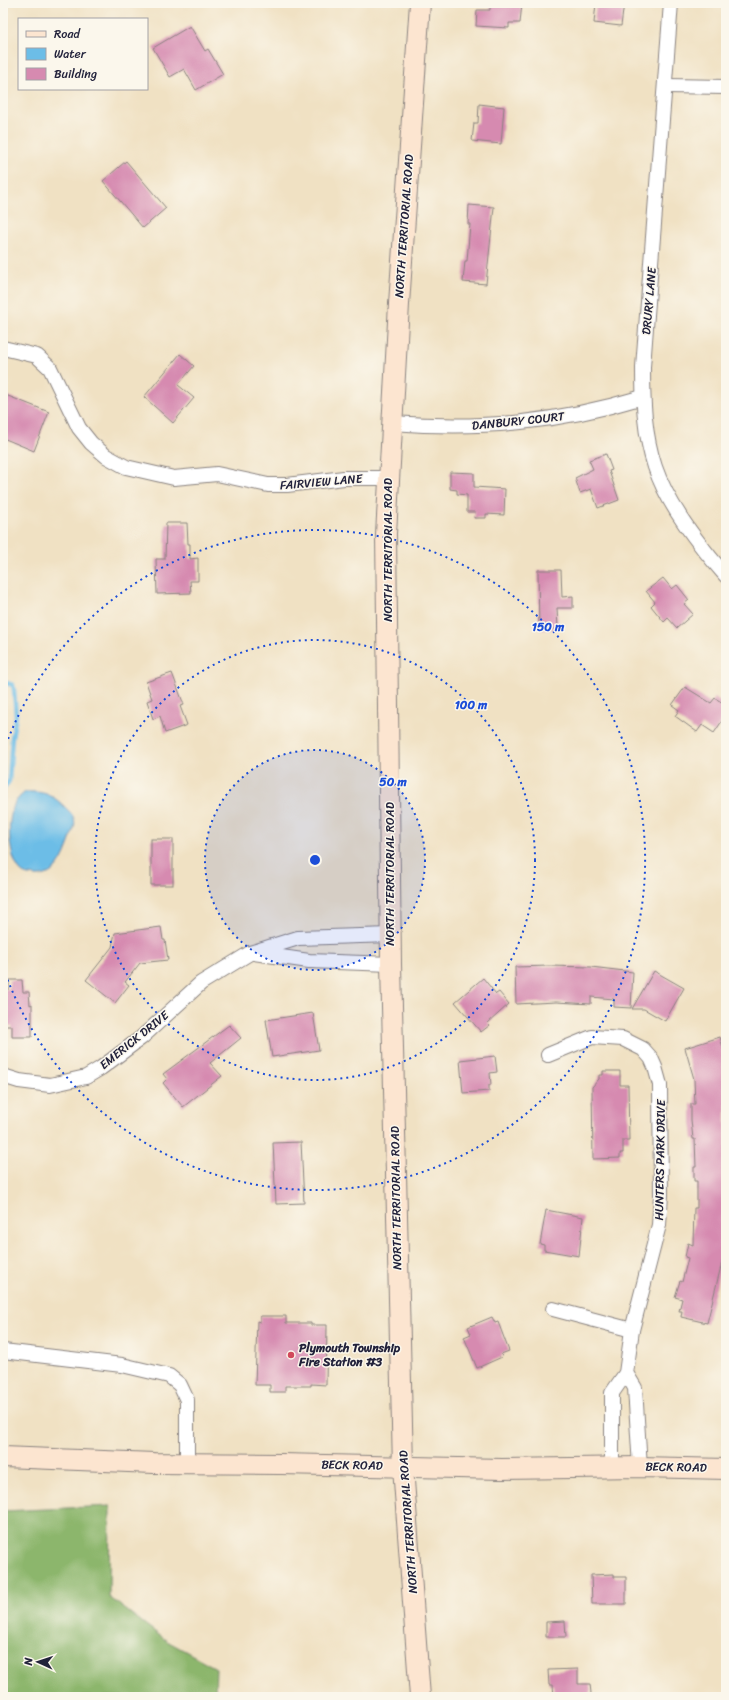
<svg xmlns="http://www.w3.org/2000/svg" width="729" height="1700" viewBox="0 0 729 1700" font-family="Sriracha,sans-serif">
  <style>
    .forest { fill: #8cb66c; stroke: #576c54 }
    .water { fill: #6cbde7; stroke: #477091 }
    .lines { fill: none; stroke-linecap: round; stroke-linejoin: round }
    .stream { stroke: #6cbde7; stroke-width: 4.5 }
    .building { fill: #d68ab0 }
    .minor-casing { stroke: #89827f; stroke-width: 16 }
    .secondary-casing { stroke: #89827f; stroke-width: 22 }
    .minor { stroke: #fff; stroke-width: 14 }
    .secondary { stroke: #fce5d0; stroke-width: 20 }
    .ring { fill: none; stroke: #1d4ed8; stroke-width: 2; stroke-dasharray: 2 4 }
    .poi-dot { fill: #d1495b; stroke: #fbf7ec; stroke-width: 1.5 }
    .labels { text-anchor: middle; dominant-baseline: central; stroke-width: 3; stroke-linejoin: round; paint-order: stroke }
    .street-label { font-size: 12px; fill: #22223b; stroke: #fbf7ec }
    .poi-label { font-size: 12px; font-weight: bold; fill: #22223b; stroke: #fbf7ec; text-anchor: start }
    .centre { fill: #1d4ed8; stroke: #fbf7ec; stroke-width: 2 }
    .ring-label { font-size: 12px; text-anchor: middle; font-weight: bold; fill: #1d4ed8; stroke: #fbf7ec; stroke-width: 3; stroke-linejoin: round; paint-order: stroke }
  </style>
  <rect width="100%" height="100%" fill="#fbf7ec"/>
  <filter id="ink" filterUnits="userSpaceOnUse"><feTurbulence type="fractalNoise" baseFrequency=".025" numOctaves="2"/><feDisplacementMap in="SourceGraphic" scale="8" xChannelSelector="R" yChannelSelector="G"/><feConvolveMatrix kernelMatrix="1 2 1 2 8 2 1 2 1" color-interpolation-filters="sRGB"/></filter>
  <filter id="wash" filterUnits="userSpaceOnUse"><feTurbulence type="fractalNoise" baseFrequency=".012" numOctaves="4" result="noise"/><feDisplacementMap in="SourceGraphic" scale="16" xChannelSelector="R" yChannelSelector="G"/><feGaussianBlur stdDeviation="0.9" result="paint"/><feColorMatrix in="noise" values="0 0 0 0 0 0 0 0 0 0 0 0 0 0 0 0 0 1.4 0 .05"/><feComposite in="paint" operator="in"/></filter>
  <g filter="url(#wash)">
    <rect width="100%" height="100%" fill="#f0e1c3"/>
    <!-- forest -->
    <path class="forest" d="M 110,1506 L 109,1597 L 167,1641 L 216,1668 L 215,1697 L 3,1697 L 3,1511 Z"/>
    <!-- water -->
    <path class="water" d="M 25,792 C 46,791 53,795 68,810 C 79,821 74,827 70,840 C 64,857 56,878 35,876 C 28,875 23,875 19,869 C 8,854 6,817 16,801 C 18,798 22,795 25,792 Z"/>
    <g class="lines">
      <!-- stream -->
      <path class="stream" d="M 3,682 L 13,685 L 14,690 L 16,716 L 12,737 L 9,781 L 3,790"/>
    </g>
    <g id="blocks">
      <!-- building -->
      <g class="building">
        <path d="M 490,3 L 522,3 L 520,23 L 509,23 L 509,28 L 476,26 L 477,10 L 490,10 Z"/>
        <path d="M 596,3 L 624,3 L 621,26 L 594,23 Z"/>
        <path d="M 190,26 L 205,51 L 208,49 L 223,74 L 196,90 L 184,69 L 170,77 L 153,48 Z"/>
        <path d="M 479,104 L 504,107 L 501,144 L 472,141 L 474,123 L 478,123 Z"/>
        <path d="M 126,161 L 166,208 L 143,228 L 103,181 Z"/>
        <path d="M 469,205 L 494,207 L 486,284 L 463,282 L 465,261 L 467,261 L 470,224 L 468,224 Z"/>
        <path d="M 180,354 L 194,366 L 178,385 L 194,398 L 173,423 L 144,397 Z"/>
        <path d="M 3,394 L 49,412 L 34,451 L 3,438 Z"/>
        <path d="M 606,454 L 612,470 L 609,471 L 619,500 L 598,508 L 591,489 L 580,493 L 575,478 L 593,469 L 589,460 Z"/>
        <path d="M 450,472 L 474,473 L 474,487 L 505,489 L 504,515 L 486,514 L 486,518 L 474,518 L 475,512 L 467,512 L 467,495 L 457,494 L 457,490 L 450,489 Z"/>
        <path d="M 166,523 L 187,523 L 188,544 L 190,544 L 190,559 L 198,558 L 198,581 L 190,581 L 191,593 L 157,594 L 156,559 L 165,559 Z"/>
        <path d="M 538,570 L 561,570 L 562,597 L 573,596 L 573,608 L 557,608 L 558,629 L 539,630 Z"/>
        <path d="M 663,578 L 672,589 L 677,585 L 689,600 L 684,604 L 693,614 L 677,628 L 668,618 L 664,622 L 651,606 L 655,602 L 646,591 Z"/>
        <path d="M 172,673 L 184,705 L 180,706 L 187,725 L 165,733 L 160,716 L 153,719 L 147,701 L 152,699 L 146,682 Z"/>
        <path d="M 685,687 L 711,703 L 715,698 L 726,705 L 726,715 L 714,733 L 702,725 L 697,732 L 675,716 L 679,710 L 672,705 Z"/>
        <rect x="151" y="839" width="22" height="46"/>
        <path d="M 161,927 L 163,940 L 165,940 L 168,960 L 140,963 L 125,982 L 129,985 L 115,1003 L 86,980 L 112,947 L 115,933 Z"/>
        <path d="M 549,966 L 591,967 L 633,972 L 631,1008 L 614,1007 L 614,999 L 591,997 L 591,1004 L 556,1002 L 516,1004 L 515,967 Z"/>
        <path d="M 654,971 L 684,988 L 665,1021 L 644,1009 L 632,1009 Z"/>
        <path d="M 483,978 L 496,994 L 499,992 L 509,1004 L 488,1023 L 490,1025 L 481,1032 L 455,1002 Z"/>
        <path d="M 9,980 L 22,980 L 23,992 L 29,992 L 30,1005 L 32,1004 L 32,1037 L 12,1037 L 12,1026 L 3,1026 L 3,989 L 9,989 Z"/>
        <path d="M 313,1013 L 319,1050 L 272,1057 L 266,1020 Z"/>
        <path d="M 229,1025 L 241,1038 L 210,1063 L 222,1076 L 183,1107 L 163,1083 L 167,1079 L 163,1074 Z"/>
        <path d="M 720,1037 L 726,1057 L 726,1246 L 707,1323 L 681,1317 L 682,1311 L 679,1311 L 682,1299 L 675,1297 L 680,1281 L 682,1282 L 688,1258 L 685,1257 L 688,1243 L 693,1245 L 694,1208 L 697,1208 L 697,1181 L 694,1181 L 694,1167 L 696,1167 L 695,1139 L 693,1139 L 691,1120 L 691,1104 L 695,1104 L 694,1079 L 685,1048 Z"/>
        <path d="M 495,1056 L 497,1072 L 490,1073 L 491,1085 L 489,1085 L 489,1091 L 463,1093 L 460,1060 Z"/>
        <path d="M 603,1071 L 620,1071 L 620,1085 L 628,1085 L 629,1140 L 623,1140 L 623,1153 L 620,1153 L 620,1158 L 593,1159 L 592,1087 L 599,1079 L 599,1075 L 603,1075 Z"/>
        <path d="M 301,1142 L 304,1203 L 276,1204 L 273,1143 Z"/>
        <path d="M 546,1210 L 583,1217 L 579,1256 L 544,1250 L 544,1245 L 540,1244 Z"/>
        <path d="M 260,1316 L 286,1316 L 286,1323 L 311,1323 L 311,1325 L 327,1325 L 326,1385 L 311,1384 L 311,1386 L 285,1386 L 285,1392 L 270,1392 L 270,1385 L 255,1385 L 257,1321 L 260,1322 Z"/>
        <path d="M 492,1317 L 495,1323 L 498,1322 L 509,1351 L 501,1354 L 502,1357 L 477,1368 L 464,1337 L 471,1334 L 468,1327 Z"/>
        <path d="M 614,1574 L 614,1577 L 626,1577 L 626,1604 L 592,1604 L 591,1575 Z"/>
        <path d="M 565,1621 L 566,1637 L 546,1637 L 546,1622 Z"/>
        <path d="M 578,1669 L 578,1684 L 590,1684 L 591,1693 L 588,1697 L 554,1697 L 553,1685 L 549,1685 L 548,1670 Z"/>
      </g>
    </g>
  </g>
  <g filter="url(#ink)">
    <use href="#blocks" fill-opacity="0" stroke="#89827f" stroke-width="1"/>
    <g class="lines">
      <!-- minor casing -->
      <g class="minor-casing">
        <g id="minor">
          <path d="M 671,3 L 643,367 C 643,401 644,434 655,467 C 668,506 699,545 726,576"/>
          <path d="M 666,86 L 726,87"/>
          <path d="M 3,348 L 37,356 L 50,368 L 79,428 L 91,443 L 106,456 L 126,467 L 174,478 L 217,474 L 268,485 L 287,485 L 344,478 L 388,478"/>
          <path d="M 392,423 C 481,430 557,423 643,397"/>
          <path d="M 254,953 L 309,961 L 391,964"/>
          <path d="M 548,1055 L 592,1037 L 623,1039 L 643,1049 L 651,1058 L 655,1067 L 660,1085 L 661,1195 L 659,1225 L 632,1330 L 626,1373 L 612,1393 L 612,1467"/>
          <path d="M 3,1076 L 19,1081 L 50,1085 L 86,1077 L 101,1068 L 141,1038 L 201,983 L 250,953 L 298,938 L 391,935"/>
          <path d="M 553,1309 L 632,1330"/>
          <path d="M 3,1351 L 122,1365 L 169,1376 L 180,1385 L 187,1400 L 187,1463"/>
          <path d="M 626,1373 L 635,1388 L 640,1467"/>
        </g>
      </g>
      <!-- secondary casing -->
      <g class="secondary-casing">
        <g id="secondary">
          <path d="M 420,3 L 399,304 L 386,534 L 391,964 L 403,1467 L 420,1697"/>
          <path d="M 3,1457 L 154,1463 L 281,1464 L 502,1469 L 640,1467 L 726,1469"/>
        </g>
      </g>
      <!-- minor -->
      <use href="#minor" class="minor"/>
      <!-- secondary -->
      <use href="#secondary" class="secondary"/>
    </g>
  </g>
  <!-- distance rings -->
  <circle cx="315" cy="860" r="110" fill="#1d4ed8" fill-opacity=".12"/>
  <g class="ring">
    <circle cx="315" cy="860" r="110"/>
    <circle cx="315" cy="860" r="220"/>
    <path d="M4 750A330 330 0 1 1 4 970"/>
  </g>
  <!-- markers -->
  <circle class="poi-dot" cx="291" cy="1355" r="4"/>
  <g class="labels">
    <!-- street labels -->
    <g class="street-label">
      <text transform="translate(404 226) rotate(-86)">NORTH TERRITORIAL ROAD</text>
      <text transform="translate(649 301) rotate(-85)">DRURY LANE</text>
      <text transform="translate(518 421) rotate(-6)">DANBURY COURT</text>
      <text transform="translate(321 482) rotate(-5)">FAIRVIEW LANE</text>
      <text transform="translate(388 550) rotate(-90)">NORTH TERRITORIAL ROAD</text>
      <text transform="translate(390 874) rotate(-90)">NORTH TERRITORIAL ROAD</text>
      <text transform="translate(134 1040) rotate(-39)">EMERICK DRIVE</text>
      <text transform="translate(660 1160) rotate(-89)">HUNTERS PARK DRIVE</text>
      <text transform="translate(396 1198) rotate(-91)">NORTH TERRITORIAL ROAD</text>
      <text transform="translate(352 1465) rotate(1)">BECK ROAD</text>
      <text transform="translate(676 1467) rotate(1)">BECK ROAD</text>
      <text transform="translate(408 1522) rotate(-94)">NORTH TERRITORIAL ROAD</text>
    </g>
    <!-- poi labels -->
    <g class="poi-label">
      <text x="299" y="1348">Plymouth Township<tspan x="299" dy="14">Fire Station #3</tspan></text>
    </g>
  </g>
  <circle cx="315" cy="860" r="6" class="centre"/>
  <g class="ring-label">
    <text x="548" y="631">150 m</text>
    <text x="471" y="709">100 m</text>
    <text x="393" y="786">50 m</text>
  </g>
  <!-- margin -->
  <rect width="729" height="1700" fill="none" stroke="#fbf7ec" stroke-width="16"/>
  <!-- legend -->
  <rect x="18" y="18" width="130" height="72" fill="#fbf7ec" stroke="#a4a2a5"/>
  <rect x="26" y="31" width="20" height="6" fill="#fce5d0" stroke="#a4a2a5"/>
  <text x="54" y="38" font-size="12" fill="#22223b">Road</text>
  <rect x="26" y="48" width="20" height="12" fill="#6cbde7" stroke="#a4a2a5"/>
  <text x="54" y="58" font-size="12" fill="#22223b">Water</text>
  <rect x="26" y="68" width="20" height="12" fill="#d68ab0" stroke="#a4a2a5"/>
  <text x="54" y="78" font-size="12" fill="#22223b">Building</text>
  <!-- north arrow -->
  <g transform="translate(38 1662) rotate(273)" stroke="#fbf7ec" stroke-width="3" paint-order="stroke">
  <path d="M0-3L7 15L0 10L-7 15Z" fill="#22223b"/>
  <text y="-6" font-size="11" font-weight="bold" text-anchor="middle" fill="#22223b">N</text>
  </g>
</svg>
